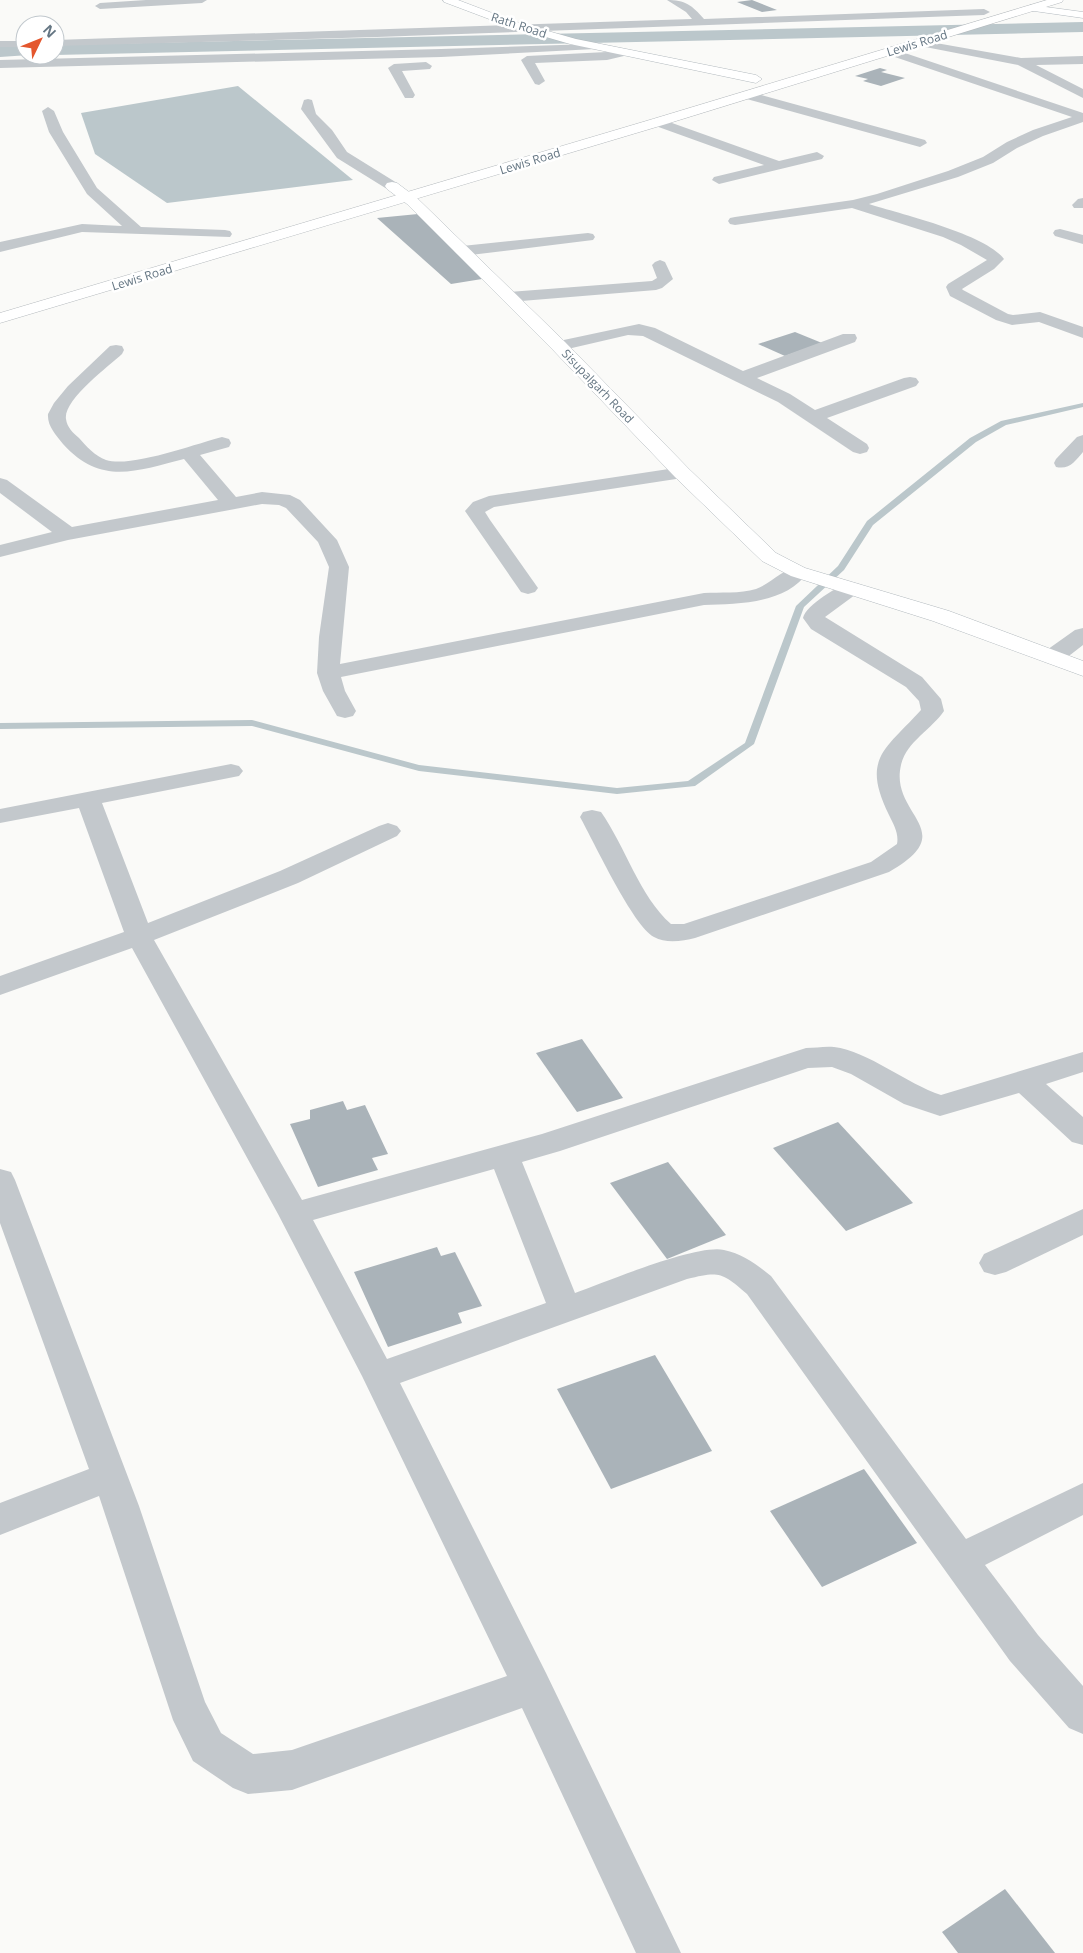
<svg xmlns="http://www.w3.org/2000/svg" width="1083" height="1953" viewBox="0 0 1083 1953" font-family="'Open Sans',sans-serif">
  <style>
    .water { fill: #bbc7cb }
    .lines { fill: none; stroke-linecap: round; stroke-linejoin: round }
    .stream { fill: #bbc7cb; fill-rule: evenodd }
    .canal { fill: #bbc7cb; fill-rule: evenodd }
    .building { fill: #aab3b9 }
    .secondary-casing { stroke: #b3babf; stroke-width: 1 }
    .primary-casing { stroke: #b5babe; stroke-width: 1 }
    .street { fill: #c3c8cc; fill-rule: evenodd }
    .secondary { fill: #fff; fill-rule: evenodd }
    .primary { fill: #fff; fill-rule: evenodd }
    .labels { text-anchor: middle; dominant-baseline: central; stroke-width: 5; stroke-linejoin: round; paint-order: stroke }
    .far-street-label { font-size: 12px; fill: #657683; stroke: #fff }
  </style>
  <rect width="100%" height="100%" fill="#fafaf8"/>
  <!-- water -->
  <path class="water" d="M 238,86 L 353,180 L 167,203 L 95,154 L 81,113 Z"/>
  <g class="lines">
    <!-- stream -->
    <path class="stream" d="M 1083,403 L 1083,407 L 1006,425 L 976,442 L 873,525 L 844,570 L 804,607 L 754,744 L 695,786 L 617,794 L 419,771 L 252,726 L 0,729 L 0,723 L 252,720 L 419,765 L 617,788 L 688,781 L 745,743 L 796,606 L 838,566 L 867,521 L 970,438 L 1001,421 Z"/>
    <!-- canal -->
    <g class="canal">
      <path d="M 1083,22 L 1083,32 L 55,55 L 55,45 Z"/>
      <path d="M 25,46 L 25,55 L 29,55 L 0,57 L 0,47 Z"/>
    </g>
  </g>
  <!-- building -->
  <g class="building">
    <path d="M 752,0 L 777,10 L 762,12 L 737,2 Z"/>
    <path d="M 880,68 L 887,70 L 881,72 L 905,78 L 881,86 L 863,81 L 868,79 L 855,76 Z"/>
    <path d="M 418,214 L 482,279 L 451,284 L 377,218 Z"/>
    <path d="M 795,332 L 822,343 L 785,356 L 758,344 Z"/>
    <path d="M 582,1039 L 623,1098 L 577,1112 L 536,1053 Z"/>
    <path d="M 343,1101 L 347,1110 L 365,1105 L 388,1154 L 372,1158 L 378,1170 L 318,1187 L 290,1124 L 310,1119 L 310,1110 Z"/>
    <path d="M 838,1122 L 913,1203 L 846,1231 L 773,1148 Z"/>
    <path d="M 668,1162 L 726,1235 L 667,1259 L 610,1183 Z"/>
    <path d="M 437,1247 L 441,1256 L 455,1252 L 482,1306 L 458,1313 L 462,1323 L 388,1347 L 354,1272 Z"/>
    <path d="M 655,1355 L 712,1451 L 611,1489 L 557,1389 Z"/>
    <path d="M 864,1469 L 917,1543 L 822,1587 L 770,1511 Z"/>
    <path d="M 1005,1889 L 1055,1953 L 958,1953 L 942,1932 Z"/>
  </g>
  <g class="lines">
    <!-- secondary casing -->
    <g class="secondary-casing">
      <g id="secondary">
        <path d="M 443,0 L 458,0 L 513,21 L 576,39 L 756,75 L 762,79 L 756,83 L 570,44 L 505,25 L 444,2 Z"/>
        <path d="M 1031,5 L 1083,12 L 1083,18 L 1027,10 L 1026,8 Z"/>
        <path d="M 392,182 L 397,183 L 417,198 L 565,342 L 689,469 L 776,553 L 805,568 L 949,611 L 1083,661 L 1083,676 L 933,621 L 791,576 L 762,561 L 675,477 L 553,350 L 407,204 L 387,189 L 385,186 L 387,183 Z"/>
      </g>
    </g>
    <!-- primary casing -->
    <g class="primary-casing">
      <path id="primary" d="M 1047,0 L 1063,0 L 1062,2 L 663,125 L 0,323 L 0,313 L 653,119 Z"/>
    </g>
    <!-- street -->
    <g class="street">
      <path d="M 146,0 L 207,0 L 202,3 L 100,9 L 95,6 L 100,3 Z"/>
      <path d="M 667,0 C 685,0 692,5 704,19 L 984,9 L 990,12 L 984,15 L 377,37 L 55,46 L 55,40 L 692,19 L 686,12 Z"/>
      <path d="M 919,40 L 1021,58 L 1083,56 L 1083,64 L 1036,65 L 1083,89 L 1083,98 L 1018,65 L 915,45 L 913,43 Z"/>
      <rect x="0" y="41" width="25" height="6"/>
      <path d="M 591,44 L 597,47 L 595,49 L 441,57 L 0,68 L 0,60 L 441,49 Z"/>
      <path d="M 890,48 L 1083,113 L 1083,122 L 1043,136 L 1017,148 L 993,163 L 958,177 L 869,204 C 900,214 986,234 1004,259 L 994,269 L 962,289 L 963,290 L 1008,314 L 1013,315 L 1040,312 L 1083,327 L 1083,338 L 1039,322 L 1012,325 L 996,320 L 950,296 L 946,287 L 948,284 L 987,260 L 961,245 L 943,237 L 852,208 L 735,225 L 730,224 L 728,221 L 730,218 L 735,217 L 853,200 L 877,194 L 948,171 L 983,157 L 1007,142 L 1033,130 L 1072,117 L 886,54 L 884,52 Z"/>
      <path d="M 624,49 L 628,51 L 630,53 L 628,55 L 607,60 L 535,63 L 545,81 L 539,85 L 535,84 L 521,60 L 527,56 L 607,52 Z"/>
      <path d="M 426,62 L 432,66 L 430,69 L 402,71 L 415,95 L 413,98 L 405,98 L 388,68 L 394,64 Z"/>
      <path d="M 747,91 L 925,140 L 927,143 L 920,147 L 743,98 L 741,95 L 743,92 Z"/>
      <path d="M 308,99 L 312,100 L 316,114 L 332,130 L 347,152 L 397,183 L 399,186 L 397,189 L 387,189 L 337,158 L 301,109 L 304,100 Z"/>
      <path d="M 48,107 L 54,111 L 63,132 L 97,188 L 141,227 L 225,230 L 230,231 L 232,234 L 230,237 L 82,232 L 0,252 L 0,242 L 82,224 L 122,226 L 87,194 L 49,132 L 42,111 Z"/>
      <path d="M 658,118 L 779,161 L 817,152 L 824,156 L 822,159 L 719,184 L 712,180 L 714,177 L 764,165 L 653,125 L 652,122 Z"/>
      <path d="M 1083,198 L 1083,208 L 1074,208 L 1072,205 L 1078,199 Z"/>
      <path d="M 1060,229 L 1083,235 L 1083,244 L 1055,236 L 1053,233 L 1055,230 Z"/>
      <path d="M 588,233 L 593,234 L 595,237 L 593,240 L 462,256 L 457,254 L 454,251 L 457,248 L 462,246 Z"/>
      <path d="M 660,260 L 665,262 L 673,279 L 662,288 L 656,290 L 509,302 L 503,300 L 501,297 L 503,294 L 509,292 L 652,281 L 657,278 L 652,265 L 655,262 Z"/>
      <path d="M 639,324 L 655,328 L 743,371 L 843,334 L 855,334 L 857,338 L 855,342 L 757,378 L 790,394 L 815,410 L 904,378 L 910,377 L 916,378 L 919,382 L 916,386 L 827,418 L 867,444 L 869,448 L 867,452 L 860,454 L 853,452 L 778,402 L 643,336 L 628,335 L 559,351 L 553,350 L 551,346 L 553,342 L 559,341 Z"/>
      <path d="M 116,345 L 122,346 L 124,350 L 122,354 C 109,366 63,400 66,419 C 67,427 73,433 79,438 C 86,446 95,456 106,460 C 131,468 195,444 222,437 L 229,439 L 231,443 L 229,447 L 200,455 L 236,497 L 262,492 L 290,495 L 300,500 L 337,540 L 349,567 L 340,664 L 704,593 C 720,592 740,594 756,589 C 773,583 787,563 805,568 L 808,572 C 786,604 738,604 704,605 L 341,677 L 345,691 L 356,711 L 353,716 L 345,718 L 337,716 L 323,691 L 317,673 L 319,637 L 329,567 L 318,542 L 286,508 L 279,505 L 262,504 L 68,540 L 0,557 L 0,545 L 52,532 L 0,493 L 0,478 L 7,480 L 72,527 L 218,500 L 184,459 C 136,471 101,486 63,444 C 56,435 47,426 48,414 L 54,403 L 68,386 L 110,346 Z"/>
      <path d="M 1083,435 L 1083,452 C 1075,461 1070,470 1056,467 L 1054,463 L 1056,459 L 1077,437 Z"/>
      <path d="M 682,467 L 689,469 L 691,473 L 689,477 L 494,507 L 485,512 L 490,520 L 538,588 L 535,592 L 528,594 L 521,592 L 465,511 L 473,502 L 489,496 Z"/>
      <path d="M 852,582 L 859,584 L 862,588 L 859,592 L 825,617 L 922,677 L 941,699 L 944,711 C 932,729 906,742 901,765 C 889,816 963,830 889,872 L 695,938 C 683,941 666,944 654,937 C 633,926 594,842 580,817 L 583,812 L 592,810 L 601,812 C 625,846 640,897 671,924 L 684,924 L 871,862 L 897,844 C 899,834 894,825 889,815 C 861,758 885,750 921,710 L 919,701 L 906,687 L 811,629 L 803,618 C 806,605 839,585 852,582 Z"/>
      <path d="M 1083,628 L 1083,645 C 1071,654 1060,666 1044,662 L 1041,657 L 1044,652 L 1075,630 Z"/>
      <path d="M 231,764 L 239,766 L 243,771 L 239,776 L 102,803 L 148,923 L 280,871 L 379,826 L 388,823 L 397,826 L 401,831 L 397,836 L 298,883 L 154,940 L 302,1200 L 542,1134 L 806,1048 C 815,1048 825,1046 834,1047 C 868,1051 907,1084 941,1095 L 1083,1052 L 1083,1072 L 1046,1084 L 1083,1117 L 1083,1145 L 1072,1142 L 1019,1093 L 940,1116 L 904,1104 L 851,1074 L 832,1067 L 808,1068 L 560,1151 L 522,1162 L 575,1293 C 606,1282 696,1244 724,1250 C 743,1254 756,1264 771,1276 L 966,1539 L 1083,1483 L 1083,1515 L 985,1565 L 1038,1635 L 1083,1686 L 1083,1734 L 1069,1728 L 1010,1661 L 747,1294 C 722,1272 719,1271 687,1279 L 400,1383 L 546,1673 L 681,1953 L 636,1953 L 522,1708 L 292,1790 L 248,1794 L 233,1788 L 193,1761 L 173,1720 L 99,1496 L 0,1535 L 0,1503 L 89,1469 L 0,1223 L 0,1169 L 11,1172 L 15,1180 L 139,1506 L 205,1702 L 221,1733 L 253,1754 L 292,1750 L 507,1676 L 362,1376 L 278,1214 L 132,948 L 0,995 L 0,976 L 124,932 L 79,808 L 0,823 L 0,809 ZM 494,1169 L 546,1303 L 387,1359 L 313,1220 Z"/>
      <path d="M 1083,1209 L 1083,1235 L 1006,1272 L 995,1275 L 984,1272 L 979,1263 L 984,1254 Z"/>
    </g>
    <!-- secondary -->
    <use href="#secondary" class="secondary"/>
    <!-- primary -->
    <use href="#primary" class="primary"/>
  </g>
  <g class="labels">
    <!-- far-street labels -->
    <g class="far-street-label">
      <text transform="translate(519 25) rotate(18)">Rath Road</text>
      <text transform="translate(917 43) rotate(-17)">Lewis Road</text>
      <text transform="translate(530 161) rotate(-17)">Lewis Road</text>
      <text transform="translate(142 277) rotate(-17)">Lewis Road</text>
      <text transform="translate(598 386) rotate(46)">Sisupalgarh Road</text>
    </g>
  </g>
  <!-- north arrow -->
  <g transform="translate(40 40) rotate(47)"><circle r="24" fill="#ffffff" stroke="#c1c8cd"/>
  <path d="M0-4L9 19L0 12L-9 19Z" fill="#e4572e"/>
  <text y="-8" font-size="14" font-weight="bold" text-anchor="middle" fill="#657683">N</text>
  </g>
</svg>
